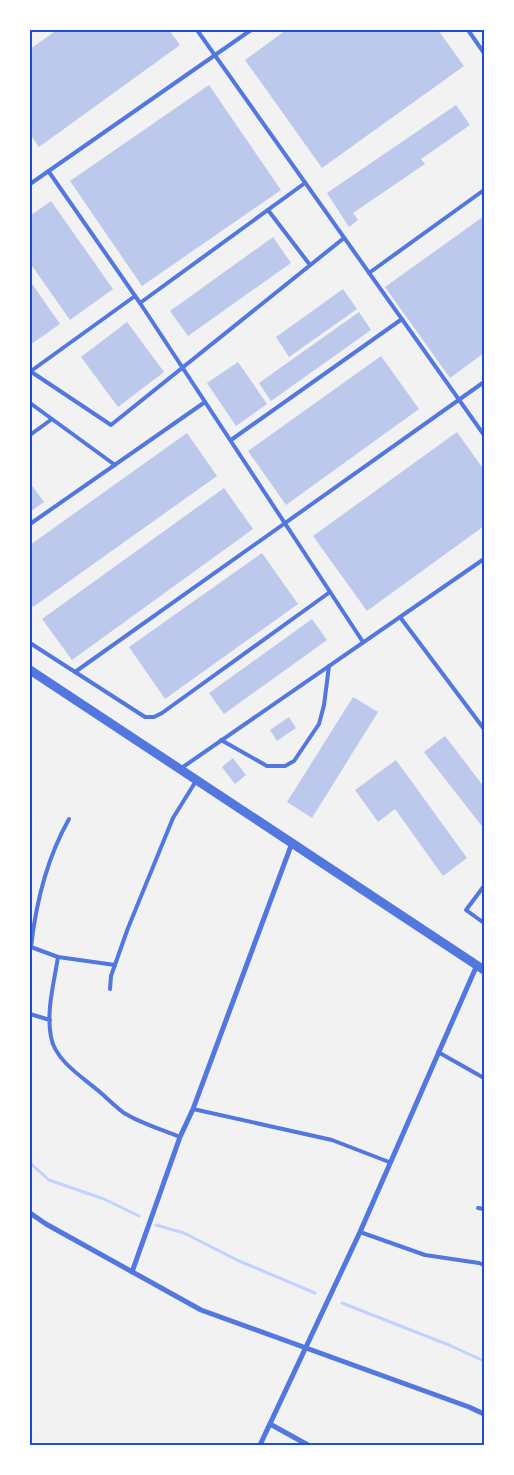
<svg xmlns="http://www.w3.org/2000/svg" width="514" height="1475" viewBox="0 0 514 1475" font-family="'Open Sans',sans-serif">
  <style>
    .lines { fill: none; stroke-linecap: round; stroke-linejoin: round }
    .stream { stroke: #bfd3fe; stroke-width: 3 }
    .building { fill: #bdc9ec }
    .service { stroke: #5277de; stroke-width: 4 }
    .minor { stroke: #5277de; stroke-width: 5 }
    .tertiary { stroke: #5277de; stroke-width: 9 }
    .neatline { fill: none; stroke: #1d4ed8; stroke-width: 2 }
  </style>
  <rect width="100%" height="100%" fill="#f2f2f2"/>
  <g class="lines">
    <!-- stream -->
    <g class="stream">
      <path d="M 30,1163 L 49,1180 L 104,1199 L 139,1216"/>
      <path d="M 156,1225 L 184,1233 L 237,1260 L 315,1293"/>
      <path d="M 342,1303 L 449,1345 L 484,1361"/>
    </g>
  </g>
  <!-- building -->
  <g class="building">
    <path d="M 57,30 L 169,30 L 180,45 L 39,147 L 30,134 L 30,49 Z"/>
    <path d="M 286,30 L 438,30 L 464,66 L 322,168 L 245,60 Z"/>
    <path d="M 209,85 L 281,190 L 142,286 L 70,181 Z"/>
    <path d="M 456,105 L 470,125 L 421,159 L 425,164 L 353,213 L 358,220 L 349,227 L 327,193 Z"/>
    <path d="M 51,201 L 113,289 L 70,320 L 30,263 L 30,216 Z"/>
    <path d="M 484,216 L 484,353 L 450,378 L 385,287 Z"/>
    <path d="M 273,237 L 291,263 L 188,336 L 170,311 Z"/>
    <path d="M 30,281 L 60,324 L 30,345 Z"/>
    <path d="M 343,289 L 357,309 L 289,357 L 276,337 Z"/>
    <path d="M 359,312 L 371,330 L 271,401 L 259,383 Z"/>
    <path d="M 127,322 L 164,372 L 118,407 L 81,357 Z"/>
    <path d="M 381,356 L 419,409 L 286,505 L 248,451 Z"/>
    <path d="M 238,362 L 267,404 L 236,426 L 207,383 Z"/>
    <path d="M 457,432 L 484,470 L 484,526 L 367,611 L 313,536 Z"/>
    <path d="M 187,433 L 217,476 L 33,607 L 30,604 L 30,545 Z"/>
    <path d="M 30,483 L 44,502 L 30,512 Z"/>
    <path d="M 224,488 L 253,529 L 72,660 L 42,619 Z"/>
    <path d="M 262,553 L 298,604 L 165,699 L 129,647 Z"/>
    <path d="M 312,619 L 327,640 L 224,714 L 209,693 Z"/>
    <path d="M 353,697 L 378,712 L 312,818 L 287,802 Z"/>
    <path d="M 289,717 L 296,728 L 277,741 L 270,730 Z"/>
    <path d="M 445,736 L 484,787 L 484,823 L 481,825 L 424,752 Z"/>
    <path d="M 233,758 L 246,775 L 235,784 L 222,767 Z"/>
    <path d="M 396,760 L 467,858 L 443,876 L 395,809 L 378,822 L 355,790 Z"/>
  </g>
  <g class="lines">
    <!-- service -->
    <g class="service">
      <path d="M 197,30 L 484,435"/>
      <path d="M 468,30 L 484,53"/>
      <path d="M 49,172 L 140,303 L 363,642"/>
      <path d="M 30,184 L 251,30"/>
      <path d="M 268,210 L 310,265"/>
      <path d="M 369,273 L 484,190"/>
      <path d="M 140,303 L 305,183"/>
      <path d="M 30,371 L 111,425 L 344,238"/>
      <path d="M 31,371 L 135,296"/>
      <path d="M 30,403 L 115,465"/>
      <path d="M 30,435 L 52,419"/>
      <path d="M 231,440 L 402,319"/>
      <path d="M 30,524 L 205,402"/>
      <path d="M 400,617 L 484,729"/>
      <path d="M 30,643 L 145,717 L 154,717 L 162,713 L 330,592"/>
      <path d="M 75,672 L 484,382"/>
      <path d="M 221,740 L 267,766 L 285,766 L 294,761 L 319,724 L 324,705 L 329,666"/>
      <path d="M 180,769 L 484,559"/>
      <path d="M 69,819 C 47,858 36,902 31,947 L 58,957 L 115,965"/>
      <path d="M 484,886 L 466,910 L 484,923"/>
      <path d="M 58,957 C 54,983 46,1011 51,1037 C 55,1061 84,1078 101,1093 C 108,1099 116,1107 124,1113 C 140,1123 163,1130 180,1137"/>
      <path d="M 110,989 L 111,976 L 128,928 L 173,818 L 196,781"/>
      <path d="M 30,1014 L 50,1020"/>
      <path d="M 438,1052 L 484,1078"/>
      <path d="M 193,1109 L 332,1140 L 389,1162"/>
      <path d="M 478,1208 L 484,1209"/>
      <path d="M 360,1232 L 425,1255 L 479,1263 L 484,1265"/>
    </g>
    <!-- minor -->
    <g class="minor">
      <path d="M 30,1213 L 46,1224 L 201,1310 L 469,1407 L 484,1414"/>
      <path d="M 132,1272 L 180,1137 L 193,1109 L 292,843"/>
      <path d="M 270,1424 L 308,1445"/>
      <path d="M 260,1445 L 360,1232 L 477,965"/>
    </g>
    <!-- tertiary -->
    <path class="tertiary" d="M 30,670 L 484,970"/>
  </g>
  <!-- border -->
  <rect width="514" height="1475" fill="none" stroke="#ffffff" stroke-width="62"/>
  <rect x="31" y="31" width="452" height="1413" class="neatline"/>
</svg>
